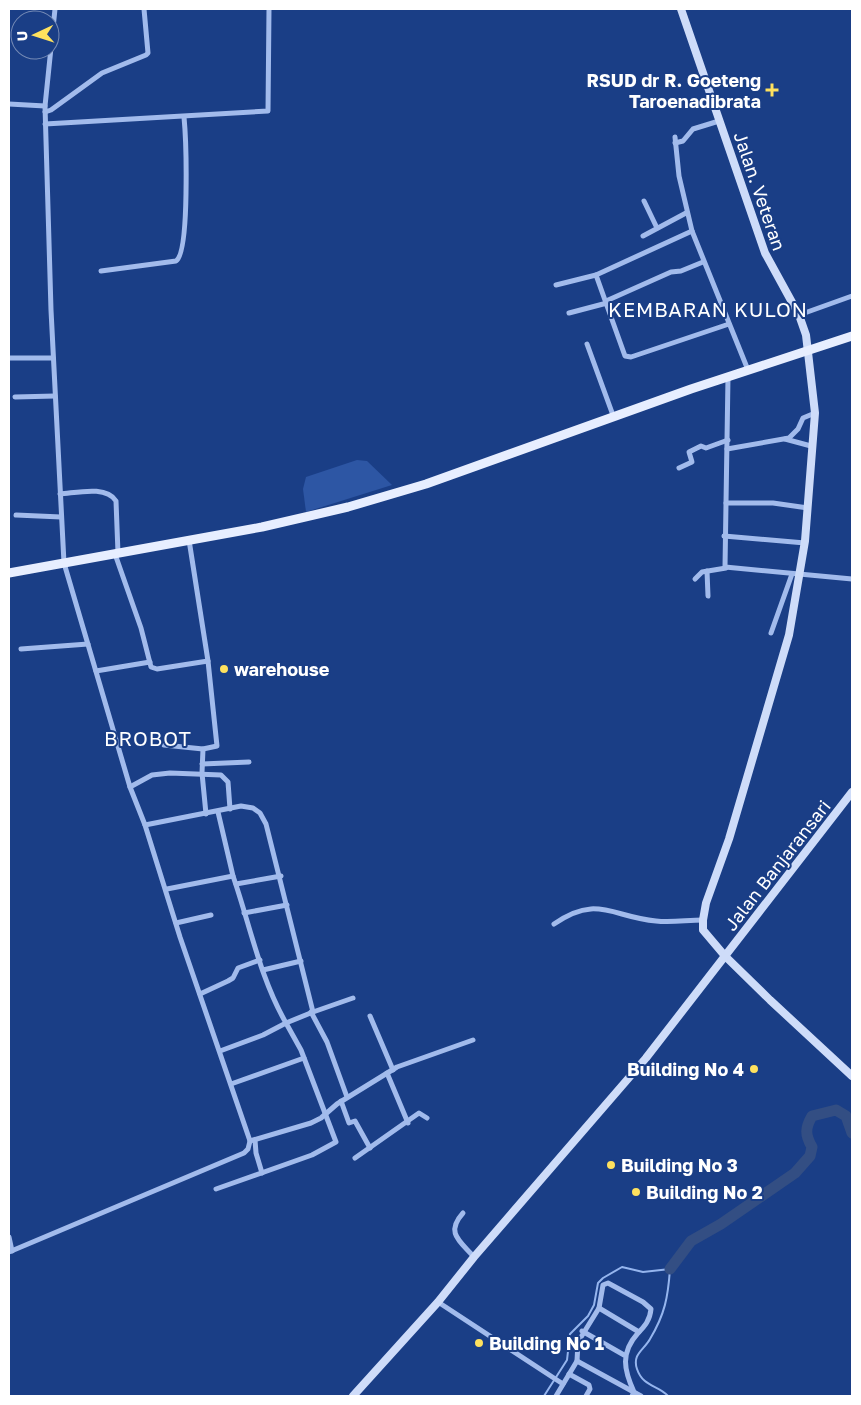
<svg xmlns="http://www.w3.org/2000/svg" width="861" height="1405" viewBox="0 0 861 1405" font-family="'Golos Text',sans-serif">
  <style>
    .green { fill: #2d56a4 }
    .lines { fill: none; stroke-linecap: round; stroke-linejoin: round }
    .stream { stroke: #95b5ee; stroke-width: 2 }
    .river { stroke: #334e83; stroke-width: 11 }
    .street { stroke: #a2bbec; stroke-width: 5 }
    .secondary { stroke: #cedcf9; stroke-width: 8 }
    .primary { stroke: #e7eeff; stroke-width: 9 }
    .poi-dot { fill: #fee15e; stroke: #1a3e86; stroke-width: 2 }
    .labels { text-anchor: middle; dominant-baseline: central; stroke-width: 4; stroke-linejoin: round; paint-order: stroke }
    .poi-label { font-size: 18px; font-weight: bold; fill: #fff; stroke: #1a3e86; text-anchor: start }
    .street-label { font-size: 18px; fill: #fff; stroke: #1a3e86 }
    .quarter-label { font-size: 20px; letter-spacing: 1px; fill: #fff; stroke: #1a3e86 }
  </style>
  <rect width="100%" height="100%" fill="#1a3e86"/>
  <!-- green -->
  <path class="green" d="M 357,460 L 367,461 L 392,485 L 306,512 L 303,489 L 306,477 Z"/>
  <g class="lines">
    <!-- stream -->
    <path class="stream" d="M 544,1396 L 567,1360 L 570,1334 L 588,1316 L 594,1305 L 598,1283 L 603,1278 L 622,1267 L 643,1272 L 670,1269 C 668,1297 665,1314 650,1339 C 644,1350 632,1354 637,1369 C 643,1387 658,1385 668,1396"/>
    <!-- river -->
    <path class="river" d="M 670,1269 L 691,1241 L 721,1224 L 795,1173 L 810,1156 L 812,1147 C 805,1135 805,1128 812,1116 L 836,1110 L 846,1116 L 852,1133"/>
    <!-- street -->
    <g class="street">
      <path d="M 9,104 L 45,106"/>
      <path d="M 45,112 L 51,110 L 102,73 L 146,55 L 148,53 L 144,9"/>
      <path d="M 45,124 L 268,111 L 269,9"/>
      <path d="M 675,137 L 679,176 L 692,231 L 748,370"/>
      <path d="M 675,143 L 683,141 L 693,129 L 719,121"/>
      <path d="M 644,201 L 657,228"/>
      <path d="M 692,231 L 596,275 L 625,356 L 631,357 L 729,324"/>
      <path d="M 643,236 L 686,213"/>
      <path d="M 101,271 L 176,261 C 190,252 186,138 184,117"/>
      <path d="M 556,285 L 596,275"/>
      <path d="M 606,301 L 671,272 L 681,271 L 703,262"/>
      <path d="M 569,313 L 607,303"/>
      <path d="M 799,315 L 852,296"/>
      <path d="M 587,344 L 614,418"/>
      <path d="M 9,358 L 53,358"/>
      <path d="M 728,377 L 725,567 L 852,579"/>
      <path d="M 15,397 L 55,396"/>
      <path d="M 785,439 L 811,446"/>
      <path d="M 727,449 L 789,438 L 798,429 L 803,418 L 815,413"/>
      <path d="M 679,468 L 692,462 L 689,452 L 701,446 L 706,448 L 728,440"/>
      <path d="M 60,494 C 76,493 106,485 116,501 L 118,553"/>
      <path d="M 726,503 L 773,503 L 808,508"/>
      <path d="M 16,515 L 61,517"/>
      <path d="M 724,536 L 805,543"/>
      <path d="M 115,554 L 141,628 L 151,667 L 157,669 L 208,661"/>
      <path d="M 707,571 L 708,596"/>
      <path d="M 695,579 L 702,572 L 726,568"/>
      <path d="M 771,633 L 792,574"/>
      <path d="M 21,649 L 88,644"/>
      <path d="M 96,671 L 150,662"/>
      <path d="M 164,745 L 203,749 L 217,746 L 208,661 L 189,540"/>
      <path d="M 203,749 L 202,773 L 206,814"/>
      <path d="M 202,764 L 249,762"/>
      <path d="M 130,787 L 152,775 L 170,773 L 221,775 L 228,782 L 230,809"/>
      <path d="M 218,812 L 233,876"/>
      <path d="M 145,825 L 241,806 L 253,808 L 260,813 L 266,824 L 313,1012 L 286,1023 L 301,1050 L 336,1142 L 312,1155 L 216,1189"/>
      <path d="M 236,884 L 281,876"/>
      <path d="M 167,889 L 233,876 C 250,925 260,978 286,1023 L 263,1035 L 220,1051"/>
      <path d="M 244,913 L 287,905"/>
      <path d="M 176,923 L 211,915"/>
      <path d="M 554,924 C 597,894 612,917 656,921 C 671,923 687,920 703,920"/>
      <path d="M 263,970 L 301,961"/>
      <path d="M 200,994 L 228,981 L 233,978 L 238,968 L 260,960"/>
      <path d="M 311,1012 L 327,1042 L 347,1097"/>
      <path d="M 313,1012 L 353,998"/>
      <path d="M 370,1016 L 393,1070"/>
      <path d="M 387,1073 L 408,1123"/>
      <path d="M 231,1084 L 304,1058"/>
      <path d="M 341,1101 L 349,1123 L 355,1121 L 370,1148"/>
      <path d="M 255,1140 L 256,1153 L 262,1173"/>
      <path d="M 250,1141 L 311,1123 L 321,1118 L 337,1104 L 397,1067 L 473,1040"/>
      <path d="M 355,1158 L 419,1113 L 427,1118"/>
      <path d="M 463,1213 C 445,1233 460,1241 474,1257"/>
      <path d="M 9,1237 L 12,1251"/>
      <path d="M 9,1252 L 244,1153 L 248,1149 L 250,1141 L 180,937 L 145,825 L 130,787 L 64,563 L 51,310 L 45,106 L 55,9"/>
      <path d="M 438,1302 L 563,1384"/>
      <path d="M 599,1308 L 639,1332"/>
      <path d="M 582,1331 L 624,1355"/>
      <path d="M 577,1361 L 641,1396"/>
      <path d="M 569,1374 L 589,1385 L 590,1389 L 586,1396"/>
      <path d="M 556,1396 L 577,1361 L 578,1342 L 599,1308 L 603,1285 L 608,1283 L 643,1302 L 651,1309 C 650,1320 645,1326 638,1333 C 620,1353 624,1370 634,1392 L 632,1396"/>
    </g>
    <!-- secondary -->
    <g class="secondary">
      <path d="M 681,9 L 765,253 L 799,315 L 806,335 L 815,413 L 805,541 L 789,635 L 729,839 L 706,903 L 703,920 L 703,930 L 725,956 L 770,1000 L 852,1076"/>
      <path d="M 353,1396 L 438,1302 L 474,1257 L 646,1058 L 852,792"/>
    </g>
    <!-- primary -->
    <path class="primary" d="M 9,573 L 262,527 L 348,507 L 426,484 L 691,389 L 852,336"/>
  </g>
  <!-- markers -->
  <g class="poi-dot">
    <path d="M769.5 82.5h5v5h5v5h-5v5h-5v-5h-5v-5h5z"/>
    <circle cx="224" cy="669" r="5"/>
    <circle cx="754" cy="1069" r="5"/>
    <circle cx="611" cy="1165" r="5"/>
    <circle cx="636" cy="1192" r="5"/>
    <circle cx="479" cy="1343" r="5"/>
  </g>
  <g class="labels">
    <!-- poi labels -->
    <g class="poi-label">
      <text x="761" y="80" text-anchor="end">RSUD dr R. Goeteng<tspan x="761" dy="21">Taroenadibrata</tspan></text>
      <text x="234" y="669">warehouse</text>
      <text x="744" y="1069" text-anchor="end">Building No 4</text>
      <text x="621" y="1165">Building No 3</text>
      <text x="646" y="1192">Building No 2</text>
      <text x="489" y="1343">Building No 1</text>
    </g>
    <!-- street labels -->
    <g class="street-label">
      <text transform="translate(760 191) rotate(71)">Jalan. Veteran</text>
      <text transform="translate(777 865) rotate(-52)">Jalan Banjaransari</text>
    </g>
    <!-- quarter labels -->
    <g class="quarter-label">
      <text x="708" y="309">KEMBARAN KULON</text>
      <text x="148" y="738">BROBOT</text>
    </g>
  </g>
  <!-- border -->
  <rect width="861" height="1405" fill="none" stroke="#ffffff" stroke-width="20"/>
  <!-- north arrow -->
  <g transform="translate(35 35) rotate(266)"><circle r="24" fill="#1a3e86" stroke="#768bb6"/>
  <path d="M0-4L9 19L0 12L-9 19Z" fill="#fee15e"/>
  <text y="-8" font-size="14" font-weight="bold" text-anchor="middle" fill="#ffffff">U</text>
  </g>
</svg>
